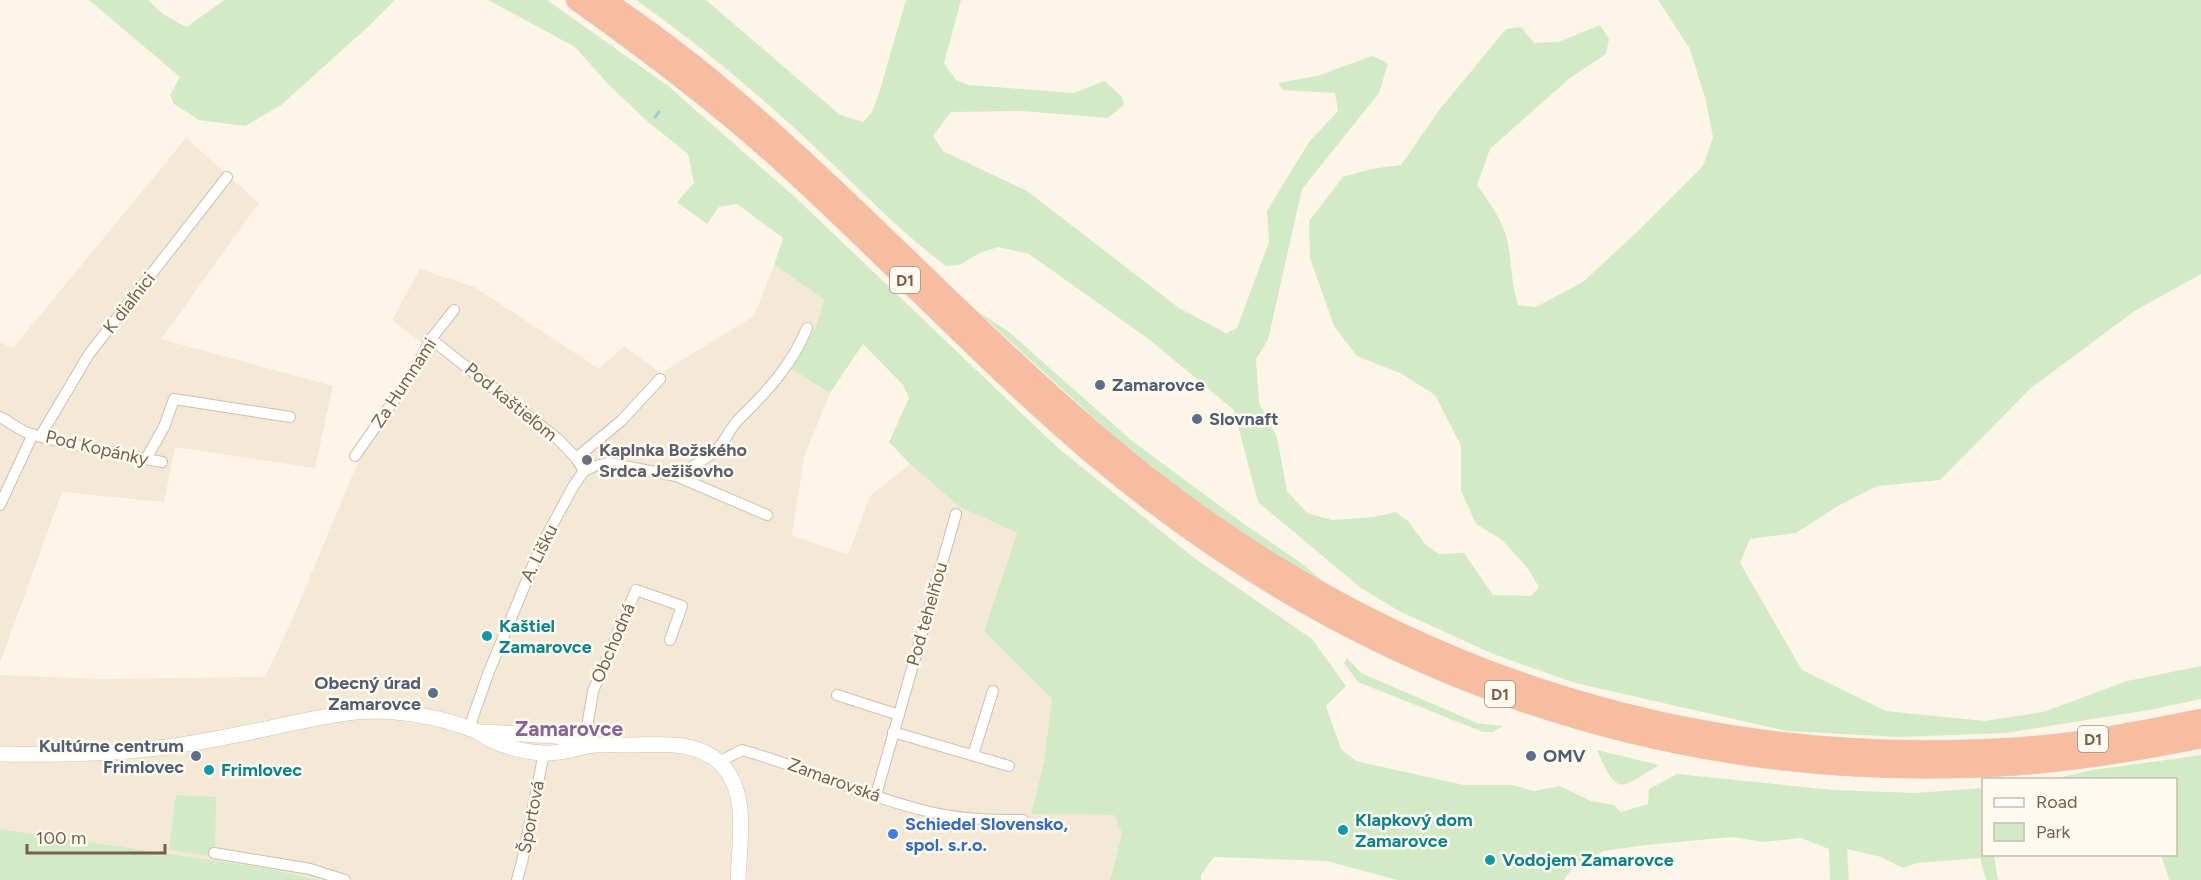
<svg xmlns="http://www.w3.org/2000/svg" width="2201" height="880" viewBox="0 0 2201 880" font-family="Figtree,sans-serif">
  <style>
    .residential { fill: #f4e9d7 }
    .green { fill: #d2ebc6 }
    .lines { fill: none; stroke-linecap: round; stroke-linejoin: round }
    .stream { stroke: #a2ccd9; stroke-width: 3 }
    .street-casing { stroke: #cfbfae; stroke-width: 12 }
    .secondary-casing { stroke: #d2c0ab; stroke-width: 16 }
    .highway-casing { stroke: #dcd5d0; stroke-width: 21 }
    .street { stroke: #fff; stroke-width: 10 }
    .secondary { stroke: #fff; stroke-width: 15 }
    .highway { stroke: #f6bda0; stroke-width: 20 }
    .service-dot { fill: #5c6f8a; stroke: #fffaef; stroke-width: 2 }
    .worship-dot { fill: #6b7280; stroke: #fffaef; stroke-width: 2 }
    .culture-dot { fill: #0f9aa8; stroke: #fffaef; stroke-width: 2 }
    .shop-dot { fill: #3f7fe0; stroke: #fffaef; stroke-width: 2 }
    .labels { text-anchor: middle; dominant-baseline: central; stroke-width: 5; stroke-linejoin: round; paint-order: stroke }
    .shield { fill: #fffaef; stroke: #a08e7d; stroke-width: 1.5 }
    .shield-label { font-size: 16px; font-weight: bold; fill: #775f4c }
    .street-label { font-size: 18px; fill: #775f4c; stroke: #fffaef }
    .service-label { font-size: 18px; font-weight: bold; fill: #4e5e75; stroke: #fffaef; text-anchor: start }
    .worship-label { font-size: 18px; font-weight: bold; fill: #5b616d; stroke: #fffaef; text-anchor: start }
    .culture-label { font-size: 18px; font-weight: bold; fill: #0d838f; stroke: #fffaef; text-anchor: start }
    .shop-label { font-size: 18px; font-weight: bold; fill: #366cbe; stroke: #fffaef; text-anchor: start }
    .quarter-label { font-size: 21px; font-weight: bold; fill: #876493; stroke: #fffaef }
  </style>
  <rect width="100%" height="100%" fill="#fdf6e8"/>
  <!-- residential -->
  <g class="residential">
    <path d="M 186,138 L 259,203 L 161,339 L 333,386 L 315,468 L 175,447 L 164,502 L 62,492 L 0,663 L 0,342 L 13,348 Z"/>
    <path d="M 774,265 L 825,299 L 816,327 L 790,366 L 830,393 L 804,457 L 792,535 L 848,555 L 870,496 L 910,464 L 960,507 L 1017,533 L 984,631 L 1052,699 L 1044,761 L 1031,813 L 1114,815 L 1122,833 L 1110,880 L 319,880 L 266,868 L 0,829 L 0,675 L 103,679 L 265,677 L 292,620 L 355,469 L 423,344 L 392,320 L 420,269 L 475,287 L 599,369 L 624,346 L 661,373 L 754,316 Z"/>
  </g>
  <!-- green -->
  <g class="green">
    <path d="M 89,0 L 148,0 L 163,14 L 186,27 L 225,0 L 395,0 L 370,25 L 280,106 L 245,126 L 199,120 L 174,104 L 170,95 L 180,77 Z"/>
    <path d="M 488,0 L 547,0 L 667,85 L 795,197 L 1057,447 L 1193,557 L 1312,639 L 1346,686 L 1326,706 L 1341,749 L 1356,761 L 1464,785 L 1512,785 L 1534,791 L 1560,786 L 1591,801 L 1614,805 L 1621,812 L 1648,804 L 1649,789 L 1677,774 L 1833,790 L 1916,793 L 1983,788 L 1984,854 L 1994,855 L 1998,880 L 1986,880 L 1980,858 L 1917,863 L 1903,868 L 1881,857 L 1847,849 L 1849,880 L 1830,880 L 1829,849 L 1801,838 L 1764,842 L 1732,837 L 1646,845 L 1604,851 L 1574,866 L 1564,880 L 1397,880 L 1327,861 L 1214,857 L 1201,875 L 1201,880 L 1110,880 L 1122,833 L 1114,815 L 1031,814 L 1044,761 L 1052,699 L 984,631 L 1017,533 L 960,507 L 910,464 L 889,442 L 909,398 L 903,385 L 863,344 L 830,393 L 789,367 L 816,327 L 824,299 L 774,265 L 783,238 L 737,204 L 719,207 L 707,224 L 677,202 L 694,183 L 688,154 L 647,121 L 609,85 L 575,47 Z"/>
    <path d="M 636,0 L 706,0 L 840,115 L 863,122 L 872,112 L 879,93 L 906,0 L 961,0 L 944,63 L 956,80 L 969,85 L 1073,93 L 1105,81 L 1122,97 L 1124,105 L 1108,118 L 1022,111 L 951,112 L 933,136 L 943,151 L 1027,191 L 1179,308 L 1226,333 L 1237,328 L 1269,242 L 1267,211 L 1309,142 L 1338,111 L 1335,93 L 1283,90 L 1278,83 L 1317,76 L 1372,56 L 1388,63 L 1379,93 L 1302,189 L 1268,340 L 1256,359 L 1259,403 L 1277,437 L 1287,491 L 1307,513 L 1332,520 L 1374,517 L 1395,512 L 1408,521 L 1426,545 L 1439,554 L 1464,553 L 1493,595 L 1531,596 L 1539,587 L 1527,567 L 1502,540 L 1476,524 L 1461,491 L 1461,446 L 1435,395 L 1402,374 L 1357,356 L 1334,326 L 1310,258 L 1309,221 L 1343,177 L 1371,169 L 1401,165 L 1440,109 L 1506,29 L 1521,27 L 1534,43 L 1558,42 L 1600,25 L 1609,39 L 1606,54 L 1570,78 L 1490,149 L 1477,185 C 1489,202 1502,219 1507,239 C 1512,262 1511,284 1518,305 L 1536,307 L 1583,282 L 1638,231 L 1703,166 L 1713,137 L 1706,101 L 1690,49 L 1658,0 L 2201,0 L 2201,274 L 2136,310 L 2031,388 L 1940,480 L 1877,486 L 1838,506 L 1796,533 L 1750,539 L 1740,563 L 1802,670 L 1886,711 L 1985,721 L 2043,712 L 2127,681 L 2201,666 L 2201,699 L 2149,710 L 2005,733 L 1899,737 L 1787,731 L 1575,683 L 1493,654 L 1399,611 L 1361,588 L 1258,502 L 1234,410 L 1150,340 L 1029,254 L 998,247 L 980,253 L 959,265 L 946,266 C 900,232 862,191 820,152 C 762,97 701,46 636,0 Z"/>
    <path d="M 977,311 L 1008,331 L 1131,440 L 1247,526 L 1304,565 L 1325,583 L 1252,540 L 1187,494 L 1117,439 Z"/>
    <path d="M 1347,658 L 1361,673 L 1477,723 L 1503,726 L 1493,732 L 1483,732 L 1358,682 L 1344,663 Z"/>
    <path d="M 1597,750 L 1659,765 C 1618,790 1618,797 1597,750 Z"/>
    <path d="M 2201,755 L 2201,880 L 2169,880 L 2161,855 L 2176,854 L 2176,780 L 2053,779 L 2093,770 Z"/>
    <path d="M 176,795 L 216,797 L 215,857 L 169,850 Z"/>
    <path d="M 0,829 L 266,868 L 319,880 L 0,880 Z"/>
  </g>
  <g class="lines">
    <!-- stream -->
    <path class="stream" d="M 655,117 L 659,112"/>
    <!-- street casing -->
    <g class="street-casing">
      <g id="street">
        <path d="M 431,339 L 559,440 L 576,458 L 584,471"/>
        <path d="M 0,417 C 10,422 22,432 33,435 C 76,446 119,454 162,462"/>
        <path d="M 41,435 L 89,354 L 227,177"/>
        <path d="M 355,456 L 411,376 L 431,339 L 454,310"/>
        <path d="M 576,458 L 621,421 L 660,379"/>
        <path d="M 146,459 L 164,427 L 174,399 L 290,417"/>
        <path d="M 676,476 C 691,468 707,459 719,447 C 726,440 730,428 738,420 C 766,393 792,365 807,328"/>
        <path d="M 0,505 L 33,434"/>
        <path d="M 837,695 L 899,715"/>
        <path d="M 469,728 L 488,674 L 541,546 L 574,485 L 584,471 L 595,466 L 608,463 L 676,476 L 767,515"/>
        <path d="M 893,732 L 1009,766"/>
        <path d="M 589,746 L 588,721 L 593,691 L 636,590 L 682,606 L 670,640"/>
        <path d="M 973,755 L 993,691"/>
        <path d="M 719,762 L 742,750 C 803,767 861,795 922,810 C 955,819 988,820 1023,820"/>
        <path d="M 876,795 L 956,514"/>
        <path d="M 214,853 L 310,869 L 345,880"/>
        <path d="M 517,880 L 522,862 L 544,753"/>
      </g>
    </g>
    <!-- secondary casing -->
    <g class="secondary-casing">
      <g id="secondary">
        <path d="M 484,732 L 556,736 L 588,745"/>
        <path d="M 0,754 C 60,755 121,754 181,745 C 217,739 253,732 288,724 C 315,719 341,712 369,711 C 403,711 439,717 471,729 C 478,731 484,736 491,740 C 506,747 526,752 543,753 C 560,754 572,749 588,746 C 599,744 612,745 624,745 C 655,745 695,739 720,763 C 750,792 739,842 738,880"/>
      </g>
    </g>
    <!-- highway casing -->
    <g class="highway-casing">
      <g id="highway">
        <path d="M 576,0 C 648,51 718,104 783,163 C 888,258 984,362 1092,454 C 1353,674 1663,786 2005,766 C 2071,762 2137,751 2201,738"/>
        <path d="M 605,0 C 643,26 681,54 716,83 C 849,194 966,323 1097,435 C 1365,664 1684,775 2037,746 C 2092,741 2147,730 2201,719"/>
      </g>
    </g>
    <!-- street -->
    <use href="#street" class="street"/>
    <!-- secondary -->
    <use href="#secondary" class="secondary"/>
    <!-- highway -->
    <use href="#highway" class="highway"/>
  </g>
  <!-- markers -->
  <g class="service-dot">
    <circle cx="1100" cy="385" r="6"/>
    <circle cx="1197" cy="419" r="6"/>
    <circle cx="433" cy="693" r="6"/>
    <circle cx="196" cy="756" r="6"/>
    <circle cx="1531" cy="756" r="6"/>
  </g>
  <circle class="worship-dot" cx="587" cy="460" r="6"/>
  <g class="culture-dot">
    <circle cx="487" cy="636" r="6"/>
    <circle cx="209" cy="770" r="6"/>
    <circle cx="1343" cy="830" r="6"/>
    <circle cx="1490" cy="860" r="6"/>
  </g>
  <circle class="shop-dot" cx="893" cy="834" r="6"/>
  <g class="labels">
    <!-- shield labels -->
    <g class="shield">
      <rect x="890" y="267" width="30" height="26" rx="4.5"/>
      <rect x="1485" y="681" width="30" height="26" rx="4.5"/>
      <rect x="2078" y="726" width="30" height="26" rx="4.5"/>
    </g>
    <g class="shield-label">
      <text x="905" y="280">D1</text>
      <text x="1500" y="694">D1</text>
      <text x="2093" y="739">D1</text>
    </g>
    <!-- street labels -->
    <g class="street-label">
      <text transform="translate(129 303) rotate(-52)">K diaľnici</text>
      <text transform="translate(404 383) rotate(-57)">Za Humnami</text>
      <text transform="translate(511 402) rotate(39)">Pod kaštieľom</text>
      <text transform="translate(97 448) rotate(13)">Pod Kopánky</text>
      <text transform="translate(539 553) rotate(-64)">A. Lišku</text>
      <text transform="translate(927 614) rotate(-74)">Pod tehelňou</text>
      <text transform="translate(613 643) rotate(-67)">Obchodná</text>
      <text transform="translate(834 780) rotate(20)">Zamarovská</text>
      <text transform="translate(531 817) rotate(-79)">Športová</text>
    </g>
    <!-- service labels -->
    <g class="service-label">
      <text x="1112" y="385">Zamarovce</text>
      <text x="1209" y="419">Slovnaft</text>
      <text x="421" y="683" text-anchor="end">Obecný úrad<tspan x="421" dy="21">Zamarovce</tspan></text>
      <text x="184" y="746" text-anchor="end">Kultúrne centrum<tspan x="184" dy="21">Frimlovec</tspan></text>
      <text x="1543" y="756">OMV</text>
    </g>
    <!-- worship labels -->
    <g class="worship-label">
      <text x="599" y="450">Kaplnka Božského<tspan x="599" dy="21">Srdca Ježišovho</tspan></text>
    </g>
    <!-- culture labels -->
    <g class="culture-label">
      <text x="499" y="626">Kaštiel<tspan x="499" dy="21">Zamarovce</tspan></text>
      <text x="221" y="770">Frimlovec</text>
      <text x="1355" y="820">Klapkový dom<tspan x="1355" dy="21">Zamarovce</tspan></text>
      <text x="1502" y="860">Vodojem Zamarovce</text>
    </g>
    <!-- shop labels -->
    <g class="shop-label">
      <text x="905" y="824">Schiedel Slovensko,<tspan x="905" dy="21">spol. s.r.o.</tspan></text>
    </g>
    <!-- quarter labels -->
    <g class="quarter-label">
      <text x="569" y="728">Zamarovce</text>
    </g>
  </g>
  <!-- legend -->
  <rect x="1982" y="778" width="195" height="78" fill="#fffaef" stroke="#c9bcae" stroke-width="1.5"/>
  <rect x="1994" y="798" width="30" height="9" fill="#ffffff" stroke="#c9bcae" stroke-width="1.5"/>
  <text x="2036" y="808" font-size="18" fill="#775f4c">Road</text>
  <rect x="1994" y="823" width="30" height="18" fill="#d2ebc6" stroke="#c9bcae" stroke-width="1.5"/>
  <text x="2036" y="838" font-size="18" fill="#775f4c">Park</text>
  <!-- scale -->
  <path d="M27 844v9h138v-9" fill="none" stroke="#775f4c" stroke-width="3"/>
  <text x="36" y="844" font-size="18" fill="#775f4c" stroke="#fffaef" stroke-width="4.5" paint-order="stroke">100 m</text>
</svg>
